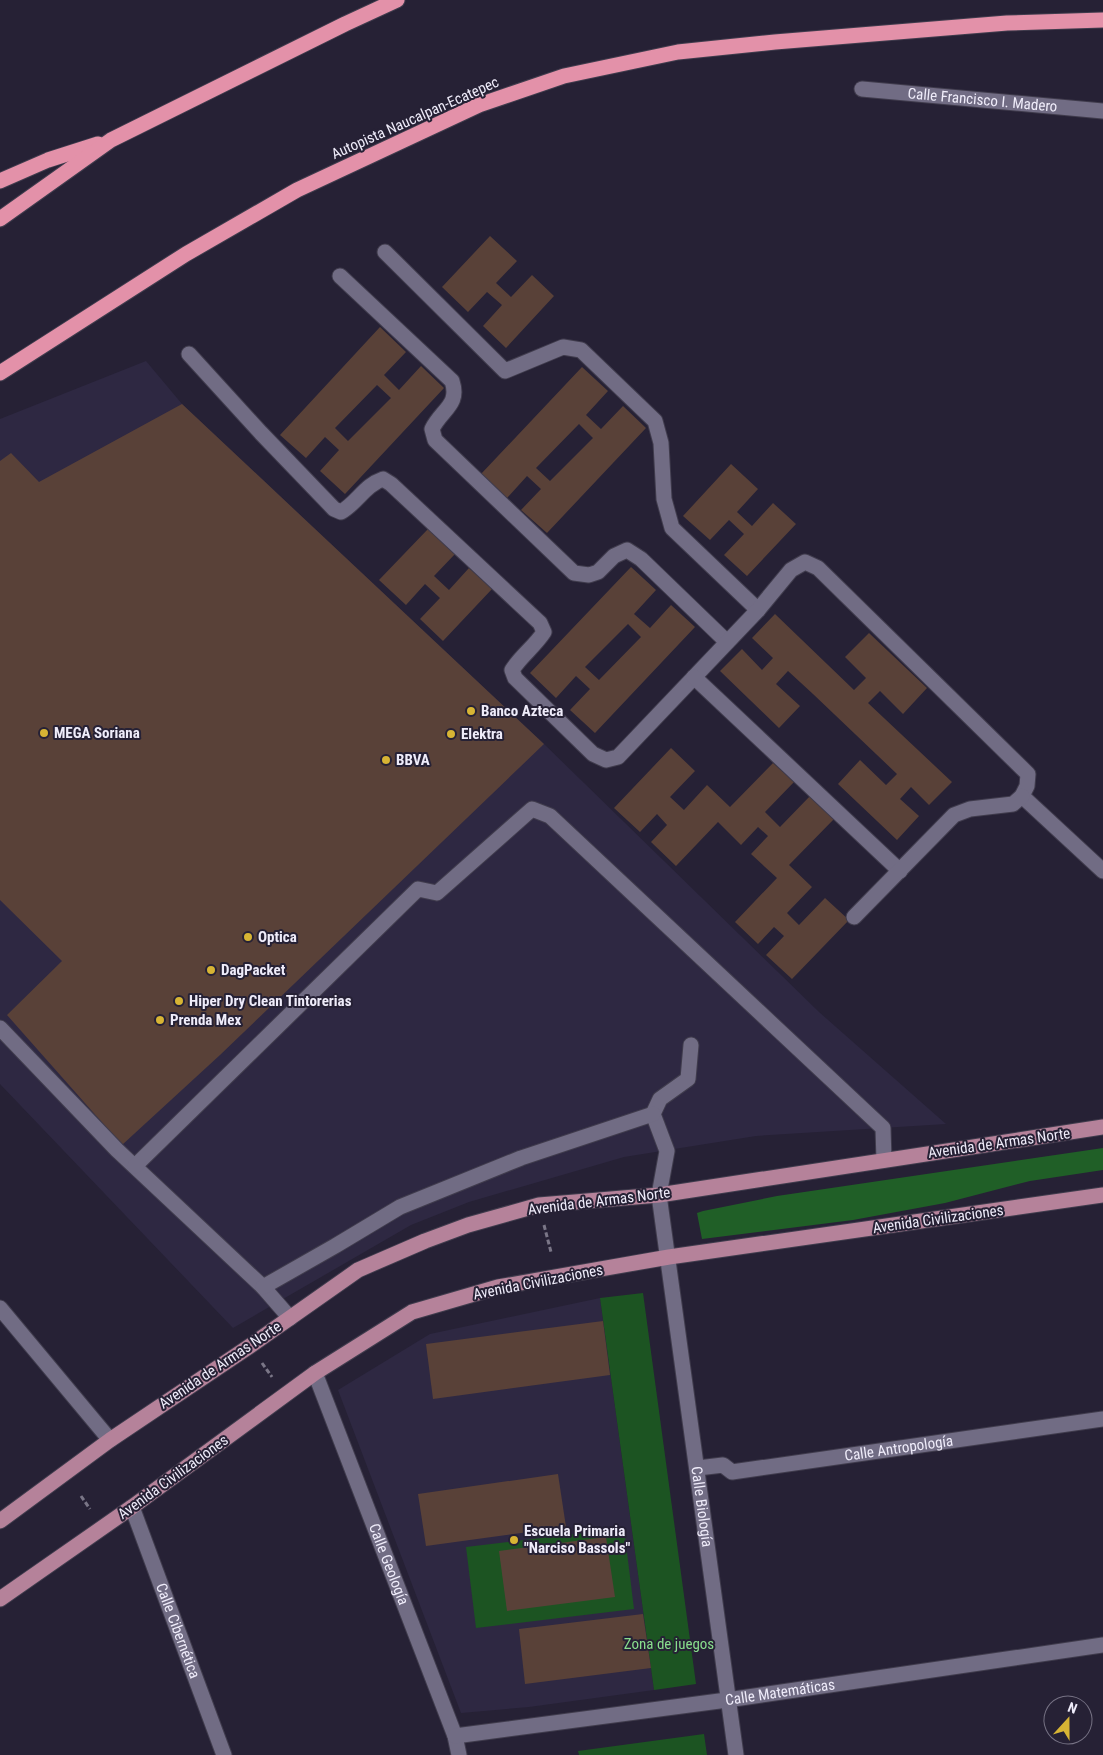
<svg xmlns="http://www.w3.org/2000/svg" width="1103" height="1755" viewBox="0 0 1103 1755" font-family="'Roboto Condensed',sans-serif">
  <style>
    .built { fill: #2e2842 }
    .green { fill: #1c5422 }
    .forest { fill: #205f27 }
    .building { fill: #594138; fill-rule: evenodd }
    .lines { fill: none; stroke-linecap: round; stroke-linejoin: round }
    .minor-casing { stroke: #403c4d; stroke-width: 17 }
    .major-casing { stroke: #403c4d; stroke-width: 17 }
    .highway-casing { stroke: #403c4d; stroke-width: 17 }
    .path { stroke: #7a7687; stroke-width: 3; stroke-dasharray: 5 2.5; stroke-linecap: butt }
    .minor { stroke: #716c84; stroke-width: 15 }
    .major { stroke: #b5829a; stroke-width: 15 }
    .highway { stroke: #e391a9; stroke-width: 15 }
    .poi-dot { fill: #d7b434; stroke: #262135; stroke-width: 2 }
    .labels { text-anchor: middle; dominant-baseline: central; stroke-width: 4; stroke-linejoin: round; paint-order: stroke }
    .street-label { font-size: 15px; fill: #efecfa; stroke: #262135 }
    .poi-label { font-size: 15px; font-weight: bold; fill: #efecfa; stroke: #262135; text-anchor: start }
    .park-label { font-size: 15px; fill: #89de8d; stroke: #262135 }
  </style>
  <rect width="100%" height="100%" fill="#262135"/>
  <!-- built -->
  <g class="built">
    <path d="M 146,361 L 182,404 L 544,744 L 819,1012 L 946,1124 L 756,1136 L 624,1157 L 469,1202 L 411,1225 L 233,1328 L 0,1084 L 0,419 Z"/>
    <path d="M 600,1298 L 654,1690 L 529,1707 L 461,1713 L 338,1390 L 430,1334 Z"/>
  </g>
  <!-- green -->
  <g class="green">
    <path d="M 643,1293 L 696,1684 L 654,1690 L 600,1298 Z"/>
    <path d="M 624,1528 L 634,1609 L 476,1628 L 466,1547 Z"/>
    <path d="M 704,1734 L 707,1755 L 579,1755 L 578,1751 Z"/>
  </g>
  <!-- forest -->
  <path class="forest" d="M 1103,1148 L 1103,1170 L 1030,1181 L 945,1203 L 853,1220 L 702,1239 L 697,1213 L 703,1211 L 777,1196 Z"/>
  <!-- building -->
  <g class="building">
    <path d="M 490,236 L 517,261 L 496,283 L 511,297 L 532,275 L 554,296 L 506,348 L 483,326 L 502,305 L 487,292 L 468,312 L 442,287 Z"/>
    <path d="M 380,327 L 406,352 L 384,375 L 399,390 L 421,366 L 444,388 L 345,494 L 320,471 L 339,450 L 325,437 L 306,458 L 280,435 ZM 377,385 L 391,398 L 348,441 L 335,428 Z"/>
    <path d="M 582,367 L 608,391 L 586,415 L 601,429 L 623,406 L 646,428 L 547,533 L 521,510 L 541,489 L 527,476 L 507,498 L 481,474 ZM 579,424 L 593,438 L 550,481 L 536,468 Z"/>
    <path d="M 182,404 L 544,744 L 220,1055 L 122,1145 L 7,1015 L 62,961 L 0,900 L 0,461 L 11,453 L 39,482 Z"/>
    <path d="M 731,464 L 758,489 L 737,512 L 752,526 L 773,503 L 796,524 L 747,576 L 724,555 L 744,534 L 729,520 L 710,540 L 683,516 Z"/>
    <path d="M 428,529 L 455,554 L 434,576 L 449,590 L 469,568 L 492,589 L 443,641 L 420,619 L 440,598 L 425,584 L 406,605 L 379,580 Z"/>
    <path d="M 631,567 L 656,590 L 634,614 L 650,628 L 671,605 L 695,627 L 595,733 L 570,710 L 590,689 L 576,676 L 556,698 L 530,673 ZM 628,624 L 641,637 L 599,680 L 585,667 Z"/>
    <path d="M 775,614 L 854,690 L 866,678 L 845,657 L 869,633 L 927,688 L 903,714 L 880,691 L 868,703 L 952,782 L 929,805 L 911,787 L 900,799 L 919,816 L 897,840 L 838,784 L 860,760 L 886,785 L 897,774 L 813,694 L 788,671 L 776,684 L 800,706 L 779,728 L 720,671 L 742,649 L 762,670 L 773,658 L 752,638 Z"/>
    <path d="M 671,748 L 695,771 L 670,797 L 684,810 L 707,785 L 730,807 L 773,763 L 794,782 L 765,812 L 780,827 L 810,796 L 834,819 L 789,865 L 812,887 L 787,913 L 799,925 L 825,898 L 849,920 L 792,979 L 766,955 L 784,936 L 774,927 L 758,944 L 735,922 L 777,878 L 751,854 L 768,836 L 758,827 L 741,845 L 718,822 L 676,866 L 651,842 L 667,825 L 657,814 L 640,832 L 614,808 Z"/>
    <path d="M 603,1321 L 610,1375 L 433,1399 L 426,1344 Z"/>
    <path d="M 558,1474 L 566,1527 L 426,1546 L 418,1494 Z"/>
    <path d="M 606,1537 L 615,1597 L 507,1611 L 499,1551 Z"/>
    <path d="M 643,1614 L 651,1668 L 525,1684 L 519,1629 Z"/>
  </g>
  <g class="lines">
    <!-- minor casing -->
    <g class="minor-casing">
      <g id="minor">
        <path id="s1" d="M 862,89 L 1103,111"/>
        <path d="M 385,252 L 505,371 L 563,347 L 581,350 L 655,421 L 661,443 L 664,499 L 672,528 L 758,610"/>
        <path d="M 340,276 L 452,381 C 460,405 442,409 432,429 L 435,440 L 574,573 L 589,575 L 598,572 L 614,556 L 627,550 L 641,559 L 727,642"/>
        <path d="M 189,354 L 261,433 L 334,509 L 341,512 C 357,503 365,485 383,479 L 391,484 L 540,623 L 544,632 C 535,646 521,656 512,670 L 515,678 L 593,754 L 606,760 L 618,757 L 758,610 L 791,570 L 805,562 L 818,568 L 1028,774 L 1027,786 L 1022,796 L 1103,871"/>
        <path d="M 694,677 L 900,871"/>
        <path d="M 854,917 L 954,815 L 970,809 L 1013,804 L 1022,796"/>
        <path d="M 0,1028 L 117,1150 L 263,1287 L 290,1318"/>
        <path id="s2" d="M 691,1045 L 688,1079 L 660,1099 L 653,1114 L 667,1151 L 659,1195 L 736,1755"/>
        <path d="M 135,1166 L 418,889 L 437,893 L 532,809 L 550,816 L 883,1128 L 884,1160"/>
        <path d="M 263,1287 L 335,1246 L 400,1207 L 521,1158 L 653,1114"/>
        <path d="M 0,1308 L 110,1440"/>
        <path id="s3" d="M 315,1373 L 455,1736 L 459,1755"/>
        <path id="s4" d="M 698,1468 L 723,1465 L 732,1472 L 1103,1419"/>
        <path id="s5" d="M 132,1507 L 224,1755"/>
        <path id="s6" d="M 455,1736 L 727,1700 L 1103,1645"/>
      </g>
    </g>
    <!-- major casing -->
    <g class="major-casing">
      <g id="major">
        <path d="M 0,1521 L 110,1440 L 250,1346 L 358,1270 L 425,1241 L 468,1225 L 539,1205 L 659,1195 L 1103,1127"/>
        <path d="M 0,1599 L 132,1507 L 315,1373 L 412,1312 L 498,1287 L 669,1257 L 1103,1195"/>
      </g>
    </g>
    <!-- highway casing -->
    <g class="highway-casing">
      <g id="highway">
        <path d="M 0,181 L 48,160 L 98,144"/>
        <path d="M 0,219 L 111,140 L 345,24 L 397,0"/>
        <path d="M 0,373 L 186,254 L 297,190 L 479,105 L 564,76 L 678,52 L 775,42 L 1007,23 L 1103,20"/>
      </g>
    </g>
    <!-- path -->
    <g class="path">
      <path d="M 544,1225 L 551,1252"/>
      <path d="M 262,1363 L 272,1377"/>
      <path d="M 81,1496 L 90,1509"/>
    </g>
    <!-- minor -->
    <use href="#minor" class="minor"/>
    <!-- major -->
    <use href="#major" class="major"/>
    <!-- highway -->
    <use href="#highway" class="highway"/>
  </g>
  <!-- markers -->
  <g class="poi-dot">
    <circle cx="471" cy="711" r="5"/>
    <circle cx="44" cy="733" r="5"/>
    <circle cx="451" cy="734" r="5"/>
    <circle cx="386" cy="760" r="5"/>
    <circle cx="248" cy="937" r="5"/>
    <circle cx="211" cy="970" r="5"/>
    <circle cx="179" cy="1001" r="5"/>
    <circle cx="160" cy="1020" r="5"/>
    <circle cx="514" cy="1540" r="5"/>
  </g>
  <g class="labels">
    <!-- street labels -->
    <g class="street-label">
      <text stroke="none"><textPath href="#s1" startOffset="121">Calle Francisco I. Madero</textPath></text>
      <text transform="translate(415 118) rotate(-24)">Autopista Naucalpan-Ecatepec</text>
      <text transform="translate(999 1143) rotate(-8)">Avenida de Armas Norte</text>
      <text transform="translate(599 1201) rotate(-7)">Avenida de Armas Norte</text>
      <text transform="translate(938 1219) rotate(-8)">Avenida Civilizaciones</text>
      <text transform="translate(538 1282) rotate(-11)">Avenida Civilizaciones</text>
      <text transform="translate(220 1365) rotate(-34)">Avenida de Armas Norte</text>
      <text stroke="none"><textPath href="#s4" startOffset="205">Calle Antropología</textPath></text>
      <text transform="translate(173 1477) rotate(-36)">Avenida Civilizaciones</text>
      <text stroke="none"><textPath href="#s2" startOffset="484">Calle Biología</textPath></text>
      <text stroke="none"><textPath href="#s3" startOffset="205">Calle Geología</textPath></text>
      <text stroke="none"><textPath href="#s5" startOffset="132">Calle Cibernética</textPath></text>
      <text stroke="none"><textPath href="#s6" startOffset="328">Calle Matemáticas</textPath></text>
    </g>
    <!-- poi labels -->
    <g class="poi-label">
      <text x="481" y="711">Banco Azteca</text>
      <text x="54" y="733">MEGA Soriana</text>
      <text x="461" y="734">Elektra</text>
      <text x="396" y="760">BBVA</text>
      <text x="258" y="937">Optica</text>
      <text x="221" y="970">DagPacket</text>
      <text x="189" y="1001">Hiper Dry Clean Tintorerias</text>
      <text x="170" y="1020">Prenda Mex</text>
      <text x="524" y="1531">Escuela Primaria<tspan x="524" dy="17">"Narciso Bassols"</tspan></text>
    </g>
    <!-- park labels -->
    <g class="park-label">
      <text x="669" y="1644">Zona de juegos</text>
    </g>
  </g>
  <!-- north arrow -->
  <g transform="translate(1068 1720) rotate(21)"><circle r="24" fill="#262135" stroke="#767284"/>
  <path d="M0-4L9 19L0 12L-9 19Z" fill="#d7b434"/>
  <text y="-8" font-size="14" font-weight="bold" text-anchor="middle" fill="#efecfa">N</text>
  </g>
</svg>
